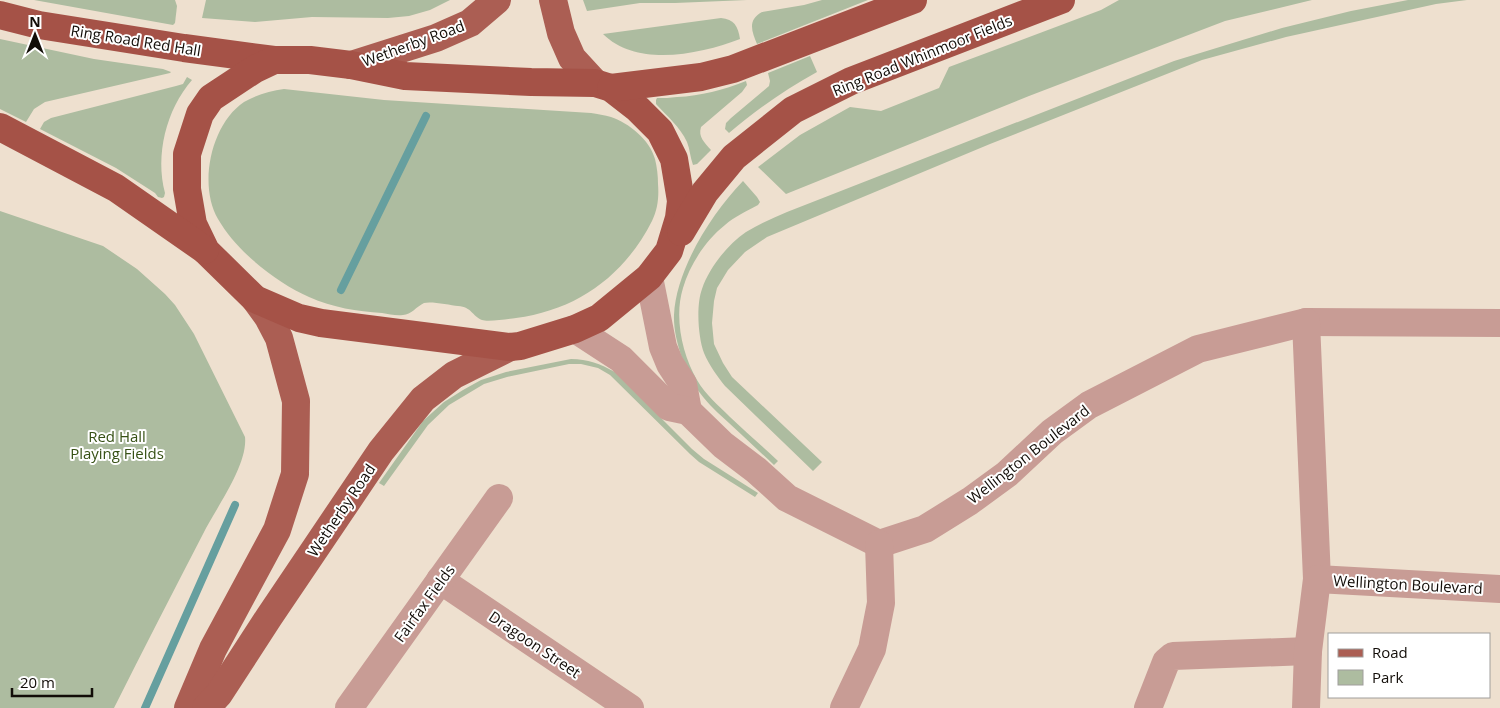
<svg xmlns="http://www.w3.org/2000/svg" width="1500" height="708" viewBox="0 0 1500 708" font-family="'Open Sans',sans-serif">
  <style>
    .green { fill: #adbca0 }
    .lines { fill: none; stroke-linecap: round; stroke-linejoin: round }
    .stream { stroke: #669f9f; stroke-width: 8 }
    .minor { stroke: #c89c95; stroke-width: 28 }
    .primary { stroke: #ab5e53; stroke-width: 28 }
    .trunk { stroke: #a55247; stroke-width: 28 }
    .labels { text-anchor: middle; dominant-baseline: central; stroke-width: 4; stroke-linejoin: round; paint-order: stroke }
    .street-label { font-size: 15px; fill: #120d08; stroke: #fff }
    .park-label { font-size: 15px; fill: #375115; stroke: #fff }
  </style>
  <rect width="100%" height="100%" fill="#eee0cf"/>
  <!-- green -->
  <g class="green">
    <path d="M 34,0 L 175,0 L 177,6 L 175,23 L 173,25 Z"/>
    <path d="M 206,0 L 450,0 L 430,10 L 409,16 L 388,18 L 312,17 L 255,22 L 202,18 Z"/>
    <path d="M 583,0 L 747,0 L 675,3 L 640,3 L 587,11 Z"/>
    <path d="M 822,0 L 868,0 L 757,44 C 752,32 747,20 762,12 L 804,5 Z"/>
    <path d="M 1119,0 L 1312,0 L 1225,21 L 1029,96 L 786,194 L 758,167 L 800,135 L 850,107 L 881,111 L 939,88 L 949,67 L 1101,10 Z"/>
    <path d="M 1408,0 L 1467,0 L 1436,4 L 1286,37 L 1202,60 L 990,144 L 767,237 L 745,252 L 728,270 L 717,288 L 714,301 L 712,323 L 714,344 L 723,363 L 732,377 L 822,462 L 813,471 L 725,386 C 717,376 709,365 704,353 C 698,337 696,305 702,289 C 709,268 727,245 746,232 C 759,224 773,218 787,212 L 1174,61 L 1282,28 L 1351,11 Z"/>
    <path d="M 721,18 C 734,19 738,26 740,39 C 701,54 637,68 603,34 Z"/>
    <path d="M 0,39 L 94,59 L 163,69 L 171,72 L 170,73 L 45,102 L 34,109 L 26,122 L 0,109 Z"/>
    <path d="M 810,56 L 817,72 C 785,90 757,109 729,133 L 725,129 L 726,123 L 731,118 L 769,86 L 770,81 L 768,73 Z"/>
    <path d="M 187,77 L 192,80 C 166,110 155,155 165,193 L 164,197 L 162,198 L 158,197 L 155,193 L 116,168 L 40,129 L 44,122 L 51,118 L 176,86 L 183,84 Z"/>
    <path d="M 746,81 L 747,85 L 742,92 L 701,127 C 698,137 704,142 711,150 L 697,164 L 693,165 C 690,157 690,149 687,142 C 680,127 667,116 656,104 L 656,100 L 657,98 C 664,98 670,98 677,97 C 701,96 723,90 746,81 Z"/>
    <path d="M 284,89 L 384,100 L 591,113 C 597,114 605,115 611,117 C 629,123 650,140 655,159 C 657,167 658,176 658,184 C 659,196 658,209 652,221 C 624,276 577,310 516,318 C 509,319 488,322 482,320 C 472,316 472,307 458,306 C 450,305 431,301 424,303 C 417,306 411,315 403,315 C 396,316 389,314 382,313 C 357,311 333,308 309,297 C 276,282 237,252 218,219 C 198,185 211,124 244,102 C 256,95 270,91 284,89 Z"/>
    <path d="M 743,181 L 757,197 L 760,202 L 758,205 C 747,211 734,217 725,225 C 706,240 690,264 683,288 C 674,317 682,354 697,380 C 705,394 719,406 730,417 C 746,432 762,446 778,461 L 774,465 C 759,451 744,437 729,423 C 719,414 708,404 700,393 C 686,374 673,339 674,315 C 676,269 712,213 743,181 Z"/>
    <path d="M 0,211 L 103,246 L 137,269 L 165,294 L 175,305 L 194,334 L 245,437 C 248,465 216,508 203,534 C 173,592 143,650 114,708 L 0,708 Z"/>
    <path d="M 571,359 C 588,359 600,364 615,372 L 692,449 L 704,459 L 758,493 L 755,497 L 699,462 L 690,454 L 610,375 L 598,368 L 581,364 L 569,364 L 507,377 L 484,384 L 449,405 L 428,425 L 384,486 L 379,483 L 423,421 L 444,402 L 463,390 L 481,380 L 506,372 Z"/>
  </g>
  <g class="lines">
    <!-- stream -->
    <g class="stream">
      <path d="M 341,290 L 426,116"/>
      <path d="M 145,708 L 235,505"/>
    </g>
    <!-- minor -->
    <g class="minor">
      <path d="M 649,277 L 663,347 L 670,364 L 683,384 L 688,411"/>
      <path d="M 1306,322 L 1500,323"/>
      <path d="M 575,329 L 621,359 L 669,407 L 688,411 L 723,445 L 756,470 L 787,498 L 879,544 L 925,529 L 970,501 L 1007,474 L 1052,432 L 1089,405 L 1198,349 L 1306,322 L 1317,579 L 1500,589"/>
      <path d="M 440,580 L 630,708"/>
      <path d="M 349,708 L 499,498"/>
      <path d="M 844,708 L 872,649 L 881,603 L 879,544"/>
      <path d="M 1148,708 L 1166,662 L 1173,656 L 1308,651"/>
      <path d="M 1306,708 L 1308,651 L 1317,579"/>
    </g>
    <!-- primary -->
    <g class="primary">
      <path d="M 553,0 L 561,33 L 572,58 L 595,83"/>
      <path d="M 351,65 L 436,38 L 470,23 L 497,0"/>
      <path d="M 188,708 L 213,649 L 277,530 L 295,474 L 296,401 L 279,338 L 268,317 L 255,299"/>
      <path d="M 206,708 L 219,694 L 269,617 L 381,451 L 423,399 L 454,375 L 510,347"/>
    </g>
    <!-- trunk -->
    <g class="trunk">
      <path d="M 0,15 L 39,25 L 184,48 L 274,60"/>
      <path d="M 274,60 L 310,60 L 351,65 L 405,76 L 531,82 L 595,83 L 611,88 L 638,109 L 660,131 L 674,159 L 681,201 L 679,218 L 669,251 L 649,277 L 599,318 L 575,329 L 520,346 L 510,347 L 321,323 L 299,318 L 255,299 L 206,251 L 193,224 L 187,189 L 187,154 L 200,114 L 211,98 L 255,69 Z"/>
      <path d="M 611,88 L 701,77 L 733,69 L 913,0"/>
      <path d="M 0,127 L 116,188 L 205,250"/>
      <path d="M 681,232 L 705,192 L 734,157 L 793,110 L 851,81 L 1061,0"/>
    </g>
  </g>
  <g class="labels">
    <!-- street labels -->
    <g class="street-label">
      <text transform="translate(136 40) rotate(9)">Ring Road Red Hall</text>
      <text transform="translate(413 43) rotate(-20)">Wetherby Road</text>
      <text transform="translate(922 55) rotate(-22)">Ring Road Whinmoor Fields</text>
      <text transform="translate(1028 454) rotate(-38)">Wellington Boulevard</text>
      <text transform="translate(341 510) rotate(-56)">Wetherby Road</text>
      <text transform="translate(1408 584) rotate(3)">Wellington Boulevard</text>
      <text transform="translate(424 603) rotate(-54)">Fairfax Fields</text>
      <text transform="translate(535 644) rotate(34)">Dragoon Street</text>
    </g>
    <!-- park labels -->
    <g class="park-label">
      <text x="117" y="436">Red Hall<tspan x="117" dy="17">Playing Fields</tspan></text>
    </g>
  </g>
  <!-- legend -->
  <rect x="1328" y="633" width="162" height="65" fill="#ffffff" stroke="#a09e9c"/>
  <rect x="1338" y="649" width="25" height="8" fill="#ab5e53" stroke="#a09e9c"/>
  <text x="1372" y="658" font-size="15" fill="#120d08">Road</text>
  <rect x="1338" y="670" width="25" height="15" fill="#adbca0" stroke="#a09e9c"/>
  <text x="1372" y="683" font-size="15" fill="#120d08">Park</text>
  <!-- north arrow -->
  <g transform="translate(35 35)" stroke="#ffffff" stroke-width="4" paint-order="stroke">
  <path d="M0-4L9 19L0 12L-9 19Z" fill="#120d08"/>
  <text y="-8" font-size="14" font-weight="bold" text-anchor="middle" fill="#120d08">N</text>
  </g>
  <!-- scale -->
  <path d="M12 688v8h80v-8" fill="none" stroke="#120d08" stroke-width="2.5"/>
  <text x="20" y="688" font-size="15" fill="#120d08" stroke="#ffffff" stroke-width="4" paint-order="stroke">20 m</text>
</svg>
